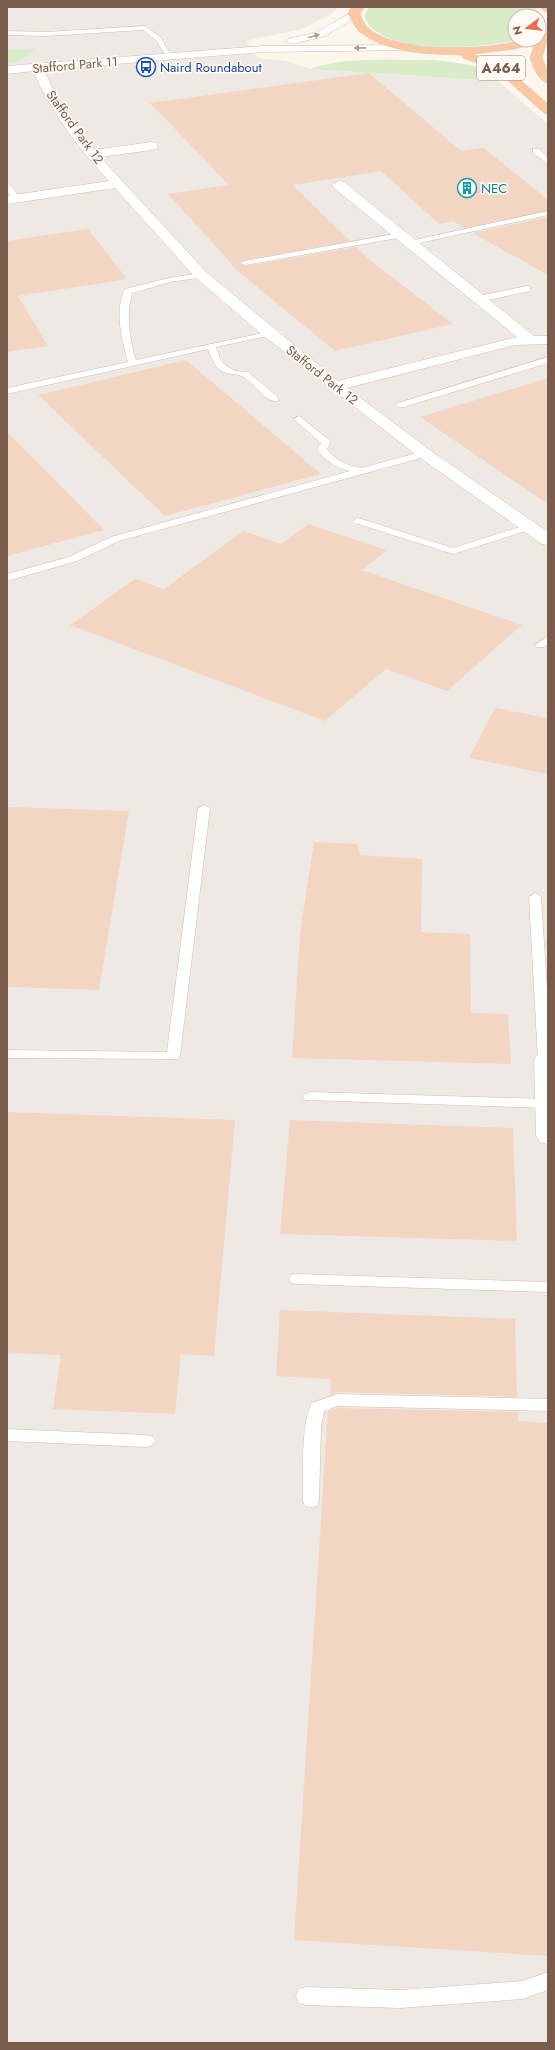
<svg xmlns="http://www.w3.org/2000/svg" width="555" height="2050" viewBox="0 0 555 2050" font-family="Jost,sans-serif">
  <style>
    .industrial { fill: #efe9e4 }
    .green { fill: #d8ecc9 }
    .building { fill: #f3d5c3 }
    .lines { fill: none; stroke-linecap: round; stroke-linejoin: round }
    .service-casing { stroke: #d1beb0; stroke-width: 1 }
    .minor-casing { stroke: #d1beb0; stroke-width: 1 }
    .trunk-casing { stroke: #dad1cd; stroke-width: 1 }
    .service { fill: #fff; fill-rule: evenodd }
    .minor { fill: #fff; fill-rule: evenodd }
    .trunk { fill: #f9c8a4; fill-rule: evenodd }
    .oneway { fill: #af9d94 }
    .labels { text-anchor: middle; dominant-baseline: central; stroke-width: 3.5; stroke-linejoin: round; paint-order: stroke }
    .far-street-label { font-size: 13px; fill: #7a5c4d; stroke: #fffaf3 }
    .far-transit-label { font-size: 13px; fill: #164399; stroke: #fffaf3; text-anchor: start }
    .far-culture-label { font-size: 13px; fill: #0d838f; stroke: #fffaf3; text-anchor: start }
    .shield { fill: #fffaf3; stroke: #a28b7f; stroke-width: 1 }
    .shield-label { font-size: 14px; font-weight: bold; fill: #7a5c4d }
  </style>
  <rect width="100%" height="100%" fill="#fdf6ec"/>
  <!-- industrial -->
  <path class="industrial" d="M 7,7 L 338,7 L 331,14 L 302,29 L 246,41 L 258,58 L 285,61 L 311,69 L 498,81 L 548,124 L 548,2043 L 7,2043 Z"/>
  <!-- green -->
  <g class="green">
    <path d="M 369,7 L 534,7 C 543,13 544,19 539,28 L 539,16 L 515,16 L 515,40 L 517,40 C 484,48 378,57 364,16 Z"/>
    <path d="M 35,49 L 18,62 L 7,63 L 7,50 Z"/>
    <path d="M 434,60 L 458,63 L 483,68 L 498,81 L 311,69 C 344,56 398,61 434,60 Z"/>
  </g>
  <!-- building -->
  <g class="building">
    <path d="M 369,73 L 461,151 L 484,148 L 548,200 L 548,210 L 464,228 L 453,221 L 439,224 L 381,171 L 293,185 L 350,241 L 245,260 L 240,262 L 240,264 L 245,266 L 356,247 L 371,261 L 453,324 L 335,351 L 240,273 L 168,194 L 229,185 L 150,103 Z"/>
    <path d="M 548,217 L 548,275 L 473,233 Z"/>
    <path d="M 88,229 L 127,279 L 18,296 L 48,346 L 7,352 L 7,241 Z"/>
    <path d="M 186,360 L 321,474 L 165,516 L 38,395 Z"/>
    <path d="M 548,378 L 548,504 L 420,417 Z"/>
    <path d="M 7,432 L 104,530 L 7,556 Z"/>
    <path d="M 308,524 L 387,550 L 362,570 L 522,625 L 447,691 L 386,669 L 325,721 L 70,625 L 135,579 L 164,589 L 243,531 L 281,544 Z"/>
    <path d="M 495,708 L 548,718 L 548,774 L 469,758 Z"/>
    <path d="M 7,807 L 129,811 L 99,990 L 7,987 Z"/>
    <path d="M 314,842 L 357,844 L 360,855 L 422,859 L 421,932 L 470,934 L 471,1013 L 508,1014 L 511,1064 L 292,1058 L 300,933 Z"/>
    <path d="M 7,1112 L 235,1120 L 214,1356 L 181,1354 L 175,1414 L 53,1409 L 61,1355 L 7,1353 Z"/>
    <path d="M 290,1120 L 513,1128 L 517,1241 L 280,1234 Z"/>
    <path d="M 280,1310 L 515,1319 L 517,1397 L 337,1392 L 330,1395 L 331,1379 L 276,1376 Z"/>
    <path d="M 337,1408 L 518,1412 L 518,1421 L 548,1423 L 548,1956 L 294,1940 L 328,1411 Z"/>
  </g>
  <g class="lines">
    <!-- service casing -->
    <g class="service-casing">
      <g id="service">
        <path d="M 145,26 L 161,38 L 172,57 L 171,58 L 167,58 L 156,40 L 143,30 L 46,36 L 7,35 L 7,31 L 46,32 Z"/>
        <path d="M 533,149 L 539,149 L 548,158 L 548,164 L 533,153 Z"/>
        <path d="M 7,184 C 12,186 20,196 20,201 L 14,201 L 7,191 Z"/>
        <path d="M 548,211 L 548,215 L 410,245 L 406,243 L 410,241 Z"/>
        <path d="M 400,233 L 404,235 L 403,237 L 245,265 L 241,263 L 245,261 Z"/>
        <path d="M 201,273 L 205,275 L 204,277 L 170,282 L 132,293 C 126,315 129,337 136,360 L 272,331 L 272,335 L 216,347 L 220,359 L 225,365 L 235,371 L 248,372 L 278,397 L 278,401 C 266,404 253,381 242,376 C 234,373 226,375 219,369 C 213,363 211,356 208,349 L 7,394 L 7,388 L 128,362 C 122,340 114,310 125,289 L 169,278 Z"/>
        <path d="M 527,286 L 530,287 L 530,291 L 479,302 L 475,299 L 479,296 Z"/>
        <path d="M 548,357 L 548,363 L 404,407 L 398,407 L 396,405 L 398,403 Z"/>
        <path d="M 299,416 L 329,440 L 331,442 L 327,449 C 335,461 347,465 361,468 L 425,451 L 430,454 L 428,456 L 119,541 L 77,561 L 7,581 L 7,574 L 69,557 L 111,537 L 350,471 C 335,467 326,462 317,449 L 321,443 L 296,421 L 294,419 Z"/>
        <path d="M 358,518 L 453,548 L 526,525 L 532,525 L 534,527 L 532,529 L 453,554 L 355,523 L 353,521 L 355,519 Z"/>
        <path d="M 548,636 L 548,644 L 544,647 L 536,647 L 535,645 Z"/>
        <path d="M 204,805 L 210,808 L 180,1056 L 178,1059 L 7,1058 L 7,1050 L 167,1052 L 198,808 Z"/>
        <path d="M 535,893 L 541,897 L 548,1004 L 548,1064 L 540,1063 L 538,1060 L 529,897 Z"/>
        <path d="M 310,1092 L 546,1099 L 548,1100 L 548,1108 L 305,1100 L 303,1097 L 305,1094 Z"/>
        <path d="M 296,1274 L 548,1282 L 548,1292 L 296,1284 L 291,1283 L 289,1279 L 291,1275 Z"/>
        <path d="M 337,1394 L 548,1399 L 548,1411 L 337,1406 L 324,1411 L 321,1426 L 319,1501 L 317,1506 L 311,1507 L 305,1506 L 303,1501 C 304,1476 300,1424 312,1403 Z"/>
        <path d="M 7,1429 L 147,1435 L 153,1437 L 155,1441 L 153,1445 L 147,1447 L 7,1441 Z"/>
        <path d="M 548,1972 L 548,1990 L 523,1999 L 400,2008 L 306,2005 L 299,2003 L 296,1996 L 299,1989 L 306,1987 L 400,1990 L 523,1981 Z"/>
      </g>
    </g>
    <!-- minor casing -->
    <g class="minor-casing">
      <g id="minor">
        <path d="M 354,11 L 358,12 L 360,14 L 358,16 L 325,36 L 292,44 L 286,41 L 288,39 L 317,32 Z"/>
        <path d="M 413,45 L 419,48 L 417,50 L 262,52 L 44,70 L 54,92 L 94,150 L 152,142 L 156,143 L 158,146 L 156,149 L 152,150 L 100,157 L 206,272 L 338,381 L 517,337 L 334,188 L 332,185 L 339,181 L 344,182 L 534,336 L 548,336 L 548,344 L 515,345 L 347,388 L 431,451 L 548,532 L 548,545 L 542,544 L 419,457 L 264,336 L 196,278 L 115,188 L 7,204 L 7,196 L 109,181 C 79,149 51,112 33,71 L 7,74 L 7,66 L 262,46 Z"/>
        <path d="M 545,1053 L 548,1053 L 548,1144 L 540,1142 L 536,1136 L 534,1060 L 537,1055 Z"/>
      </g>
    </g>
    <!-- trunk casing -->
    <g class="trunk-casing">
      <g id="trunk">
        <path d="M 352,7 L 364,7 L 360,14 C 362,18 364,24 367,27 C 392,51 459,49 490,46 C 507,44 522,40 539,40 L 539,33 L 547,33 L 548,37 L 542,58 L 548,72 L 548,83 C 537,80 534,67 530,58 L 535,43 L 515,49 L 473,54 L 503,65 L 548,104 L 548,114 L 544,113 L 495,69 L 463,58 L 462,55 C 429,54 388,54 360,32 C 355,28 352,20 348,14 Z"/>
        <path d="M 540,7 L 548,7 L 548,12 L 544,11 Z"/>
      </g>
    </g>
    <!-- service -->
    <use href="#service" class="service"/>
    <!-- minor -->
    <use href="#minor" class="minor"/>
    <!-- trunk -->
    <use href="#trunk" class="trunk"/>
  </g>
  <!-- one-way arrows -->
  <defs><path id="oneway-solid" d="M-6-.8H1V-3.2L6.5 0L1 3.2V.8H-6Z"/></defs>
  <g class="oneway">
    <use href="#oneway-solid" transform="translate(314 36) rotate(-17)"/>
    <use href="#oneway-solid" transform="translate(360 48) rotate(179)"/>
  </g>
  <!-- icons -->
  <defs>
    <g id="bus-ring" transform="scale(1)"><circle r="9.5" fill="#fffaf3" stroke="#1a4fb4" stroke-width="1.5"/><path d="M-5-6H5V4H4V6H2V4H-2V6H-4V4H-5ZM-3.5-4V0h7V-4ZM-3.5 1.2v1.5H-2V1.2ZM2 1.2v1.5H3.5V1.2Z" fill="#1a4fb4"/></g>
    <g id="building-ring" transform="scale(1)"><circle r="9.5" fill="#fffaf3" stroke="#0f9aa8" stroke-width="1.5"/><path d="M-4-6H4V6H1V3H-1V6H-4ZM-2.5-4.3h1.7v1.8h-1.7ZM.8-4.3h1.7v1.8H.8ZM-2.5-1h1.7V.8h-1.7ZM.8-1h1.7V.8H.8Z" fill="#0f9aa8"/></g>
  </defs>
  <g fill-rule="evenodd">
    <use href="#bus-ring" x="146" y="67"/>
    <use href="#building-ring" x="467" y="188"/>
  </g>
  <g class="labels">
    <!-- far-street labels -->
    <g class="far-street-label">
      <text transform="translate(75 65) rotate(-5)">Stafford Park 11</text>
      <text transform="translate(75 127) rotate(54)">Stafford Park 12</text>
      <text transform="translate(322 375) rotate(38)">Stafford Park 12</text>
    </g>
    <!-- far-transit labels -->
    <g class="far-transit-label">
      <text x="160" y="67">Naird Roundabout</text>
    </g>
    <!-- far-culture labels -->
    <g class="far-culture-label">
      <text x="481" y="188">NEC</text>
    </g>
    <!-- shield labels -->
    <rect class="shield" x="477" y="56" width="48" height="24" rx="3"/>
    <g class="shield-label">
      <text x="501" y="68">A464</text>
    </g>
  </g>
  <!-- border -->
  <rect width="555" height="2050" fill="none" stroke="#7a5c4d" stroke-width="16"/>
  <!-- north arrow -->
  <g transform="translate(527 28) rotate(255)"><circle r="19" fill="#fffaf3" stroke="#cabbb1"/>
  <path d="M0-3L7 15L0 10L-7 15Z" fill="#e76f51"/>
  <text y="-6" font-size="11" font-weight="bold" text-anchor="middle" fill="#7a5c4d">N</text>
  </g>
</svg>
